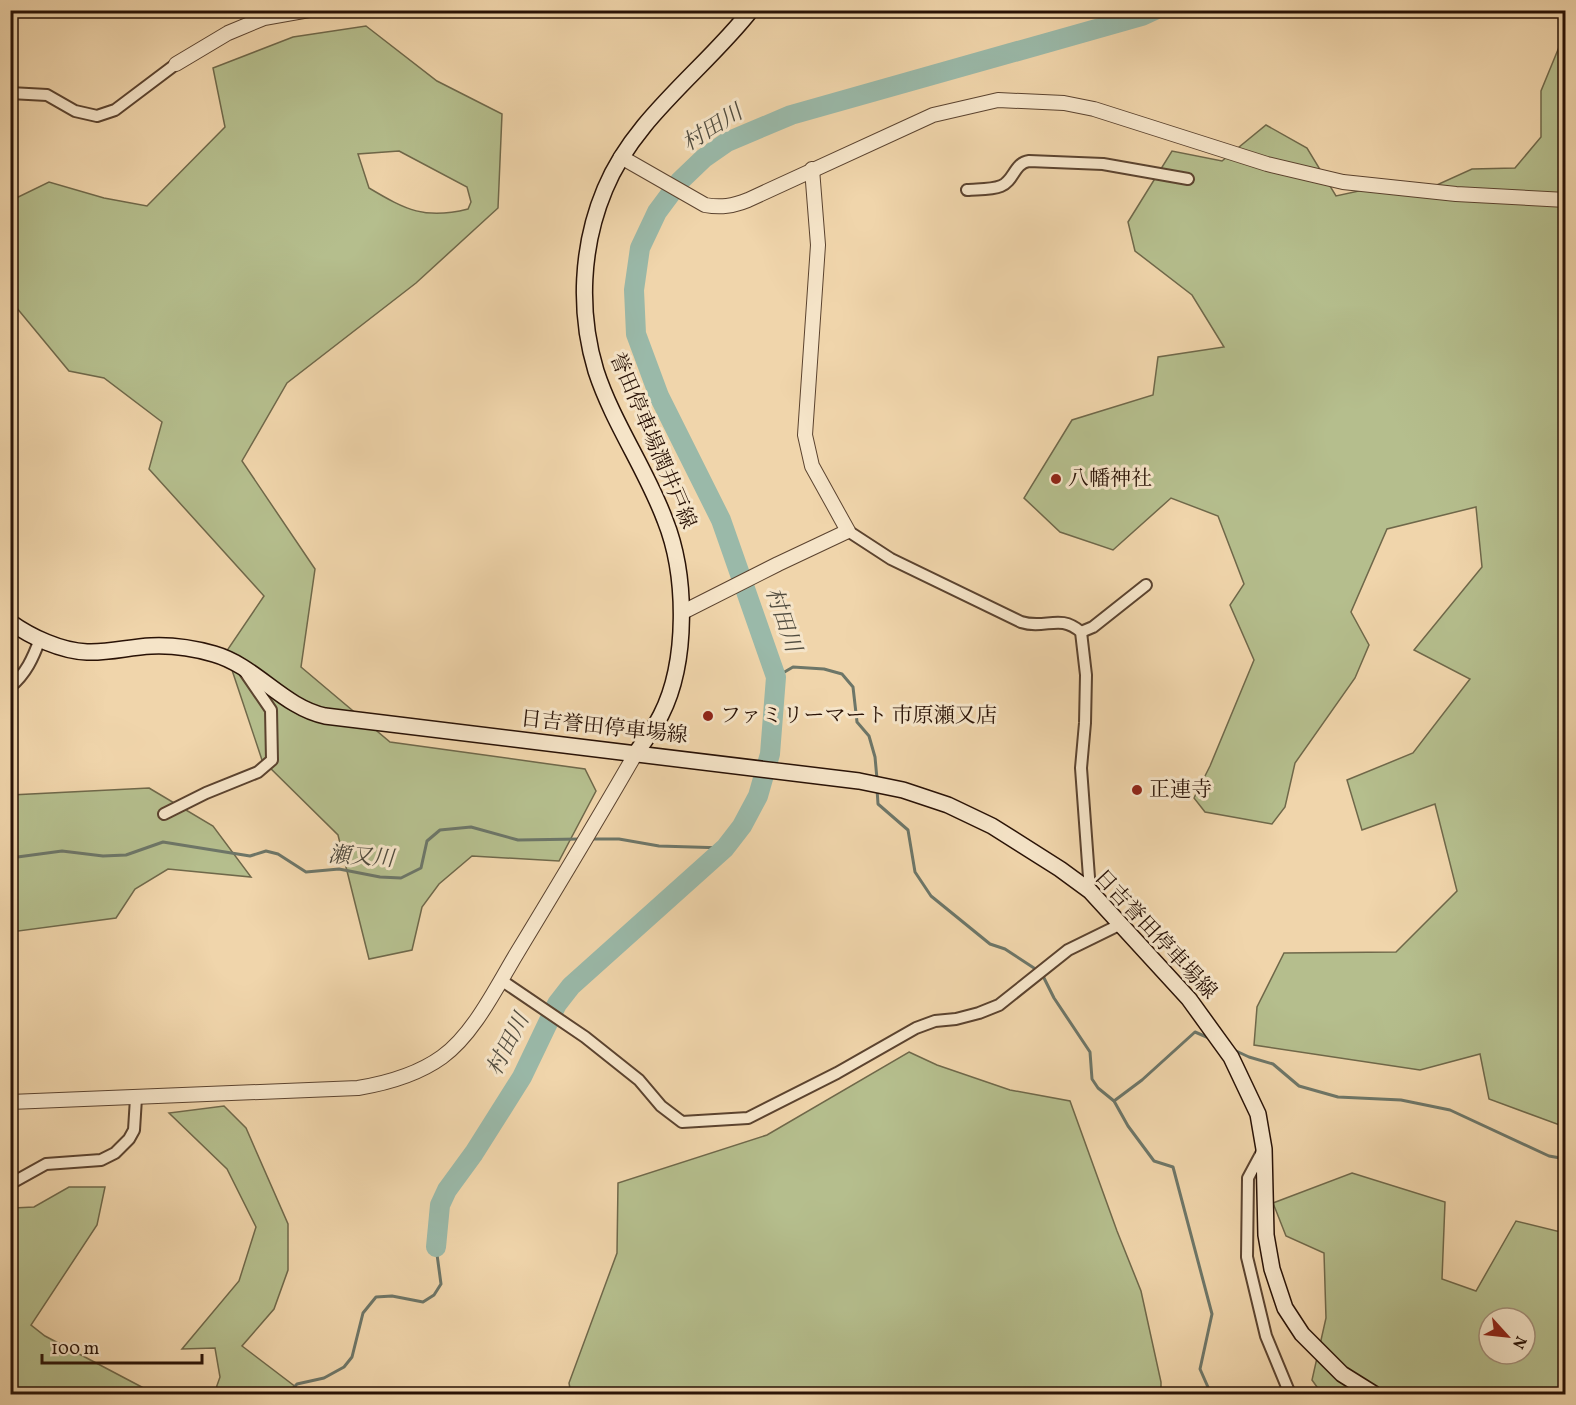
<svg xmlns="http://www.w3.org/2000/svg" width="1576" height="1405" viewBox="0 0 1576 1405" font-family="Vollkorn,'Noto Serif JP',serif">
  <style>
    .green { fill: #b5be8d; stroke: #6f684a; stroke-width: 1.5; fill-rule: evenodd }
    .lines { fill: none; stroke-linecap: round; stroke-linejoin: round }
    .stream { stroke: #6d7668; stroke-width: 3 }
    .river { stroke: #9ab9a9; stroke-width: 20 }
    .minor-casing { stroke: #5b432f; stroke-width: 14 }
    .tertiary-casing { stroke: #5b432f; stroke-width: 16 }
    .secondary-casing { stroke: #291206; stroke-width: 18 }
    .minor { stroke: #f5e4c8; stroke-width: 10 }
    .tertiary { stroke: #f5e4c8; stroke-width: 14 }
    .secondary { stroke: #f5e4c8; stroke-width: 15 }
    .poi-dot { fill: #8f2418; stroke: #f5e4c8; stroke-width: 2 }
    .labels { text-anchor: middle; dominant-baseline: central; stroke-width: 6; stroke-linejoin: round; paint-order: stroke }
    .street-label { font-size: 21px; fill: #291206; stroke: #f5e4c8 }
    .poi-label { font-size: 21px; fill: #291206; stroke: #f5e4c8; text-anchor: start }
    .water-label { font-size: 22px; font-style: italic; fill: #514c3f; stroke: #f5e4c8 }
  </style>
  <rect width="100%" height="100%" fill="#f0d5ab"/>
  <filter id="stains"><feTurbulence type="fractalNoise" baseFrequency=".00333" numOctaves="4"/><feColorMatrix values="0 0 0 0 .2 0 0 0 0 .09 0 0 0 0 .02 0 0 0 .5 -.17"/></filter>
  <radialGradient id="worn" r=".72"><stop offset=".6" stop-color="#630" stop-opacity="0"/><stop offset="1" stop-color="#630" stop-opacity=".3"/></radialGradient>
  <!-- green -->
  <g class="green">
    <path d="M 1562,11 L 1565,11 L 1565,1127 L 1489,1099 L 1480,1054 L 1420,1070 L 1254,1045 L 1257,1007 L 1284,953 L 1396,952 L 1457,891 L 1435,804 L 1362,830 L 1347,780 L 1413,753 L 1470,679 L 1414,650 L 1482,567 L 1476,507 L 1387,529 L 1351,612 L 1369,645 L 1355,678 L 1295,763 L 1285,807 L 1272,824 L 1205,812 L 1194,798 L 1210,766 L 1254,660 L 1230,605 L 1244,584 L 1218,516 L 1171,498 L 1113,550 L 1060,532 L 1024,498 L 1072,420 L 1153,395 L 1158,357 L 1224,347 L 1192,295 L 1135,251 L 1128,222 L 1172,151 L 1222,161 L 1266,125 L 1307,148 L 1336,196 L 1391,184 L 1428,189 L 1472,169 L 1515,168 L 1541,137 L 1541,91 L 1564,35 Z"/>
    <path d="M 366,26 L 437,81 L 502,114 L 498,208 L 416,283 L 287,383 L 242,461 L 315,569 L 301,667 L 390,742 L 585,769 L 596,791 L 559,861 L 472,856 L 439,884 L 422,907 L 412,950 L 369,959 L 338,835 L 262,760 L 226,652 L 264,596 L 149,469 L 162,422 L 104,378 L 69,371 L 11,301 L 10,201 L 49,182 L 104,198 L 147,206 L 225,127 L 213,68 L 293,37 ZM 399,151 L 467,187 L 471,202 L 468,209 C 425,220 406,210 369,188 L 358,154 Z"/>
    <path d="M 149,788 L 213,826 L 251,877 L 168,869 L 135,889 L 116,918 L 11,932 L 11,795 Z"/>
    <path d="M 909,1052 L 937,1065 L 1010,1090 L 1070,1101 L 1117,1231 L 1141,1291 L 1161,1382 L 1161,1394 L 571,1394 L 569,1383 L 617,1253 L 618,1183 L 767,1135 Z"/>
    <path d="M 224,1106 L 246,1128 L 288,1224 L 288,1270 L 274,1309 L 242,1346 L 305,1394 L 214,1394 L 220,1377 L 215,1348 L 182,1349 L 239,1281 L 256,1227 L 227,1169 L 169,1113 Z"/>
    <path d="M 1352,1173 L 1445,1202 L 1442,1279 L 1476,1291 L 1516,1221 L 1565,1233 L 1565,1394 L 1322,1394 L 1312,1380 L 1326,1318 L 1324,1253 L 1286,1236 L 1273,1203 ZM 1489,1318 L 1525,1318 L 1525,1354 L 1489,1354 Z"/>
    <path d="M 69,1187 L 105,1187 L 97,1225 L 31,1325 L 45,1336 L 155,1394 L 11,1394 L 11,1205 L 13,1208 L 34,1207 Z"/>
  </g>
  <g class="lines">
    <!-- stream -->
    <g class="stream">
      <path d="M 776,677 L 793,667 L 824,669 L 842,674 L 853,687 L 857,722 L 869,736 L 875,757 L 877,779"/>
      <path d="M 877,789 L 878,804 L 908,830 L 915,872 L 931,896 L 990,944 L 1005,949 L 1037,970"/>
      <path d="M 589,839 L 619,839 L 659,846 L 725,848"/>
      <path d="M 10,858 L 62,851 L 103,856 L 126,855 L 163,842 L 250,856 L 266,851 L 278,854 L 306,872 L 339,869 L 380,877 L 401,878 L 421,868 L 427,841 L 440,830 L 471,827 L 518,840 L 580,839"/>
      <path d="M 1042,974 L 1054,998 L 1090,1052 L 1092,1079 L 1098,1088 L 1114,1101 L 1128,1126 L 1154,1161 L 1173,1167 L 1212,1314 L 1200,1369 L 1211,1394"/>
      <path d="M 1234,1050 L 1249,1057 L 1273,1064 L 1299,1086 L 1338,1097 L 1401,1100 L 1450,1110 L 1549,1156 L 1566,1159"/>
      <path d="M 1114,1101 L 1142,1080 L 1195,1032 L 1209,1038"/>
      <path d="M 288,1394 L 297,1384 L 324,1378 L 344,1367 L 352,1357 L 363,1313 L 376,1297 L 392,1296 L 423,1302 L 434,1295 L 441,1284 L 436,1247"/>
    </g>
    <!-- river -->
    <path class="river" d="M 436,1247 L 440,1205 L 447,1190 L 474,1153 L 522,1077 L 557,1004 L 571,986 L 725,848 L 742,826 L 758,796 L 770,754 L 776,677 L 721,520 L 659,396 L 636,334 L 634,290 L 640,248 L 657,212 L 680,181 L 704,158 L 727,142 L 791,115 L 1142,16 L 1155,10"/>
    <!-- minor casing -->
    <g class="minor-casing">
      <g id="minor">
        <path d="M 10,93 L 47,95 L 75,111 L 97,116 L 115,110 L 176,64"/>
        <path d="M 967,190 C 977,189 991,190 1001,186 C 1014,181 1014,163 1029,161 L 1103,164 L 1188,179"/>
        <path d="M 848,531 L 891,559 L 1021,622 C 1046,630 1059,613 1081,632 L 1086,675 L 1085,723 L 1081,768 L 1090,891"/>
        <path d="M 1081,632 L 1093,627 L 1146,585"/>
        <path d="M 10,687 C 26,674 33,658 40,639"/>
        <path d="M 164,814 L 206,793 L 258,772 L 272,760 L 271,710 L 245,672"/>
        <path d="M 501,980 L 585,1037 L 639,1080 L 661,1106 L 682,1122 L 748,1118 L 837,1073 L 916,1028 L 935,1021 L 956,1019 L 979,1013 L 999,1005 L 1068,950 L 1119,925"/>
        <path d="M 1262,1152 L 1248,1178 L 1247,1257 L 1266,1336 L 1290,1394"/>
        <path d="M 10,1184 L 46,1164 L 101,1160 L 115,1153 L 129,1139 L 134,1130 L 136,1098"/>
      </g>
    </g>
    <!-- tertiary casing -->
    <g class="tertiary-casing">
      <g id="tertiary">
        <path d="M 176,64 L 228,33 L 264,18 L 309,10"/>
        <path d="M 621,157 L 705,205 C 721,208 733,206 748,200 L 933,115 L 998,100 L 1064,103 L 1094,109 L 1267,164 L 1343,182 L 1456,194 L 1566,200"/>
        <path d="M 681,613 L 778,564 L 848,531 L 812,466 L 805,435 L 818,245 L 812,169"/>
        <path d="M 10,1102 L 358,1088 C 388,1083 417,1075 442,1057 C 474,1034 497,986 517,953 C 557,887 597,821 636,753"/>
      </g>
    </g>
    <!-- secondary casing -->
    <g class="secondary-casing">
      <g id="secondary">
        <path d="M 10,622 C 31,637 61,651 87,652 C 109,653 129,647 151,646 C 172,645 193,648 214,654 C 256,666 283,707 325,716 L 859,781 L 903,790 L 948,805 L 992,826 L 1060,869 L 1090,891 L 1189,999 L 1231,1057 L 1258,1114 L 1264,1149 L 1266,1235 L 1272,1269 L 1285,1308 L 1302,1334 L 1342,1374 L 1374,1394"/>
        <path d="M 636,753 C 644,741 654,729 661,715 C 688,662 687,575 665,520 C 646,469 613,423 596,371 C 578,312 581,246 605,189 C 634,118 705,69 751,10"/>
      </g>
    </g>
    <!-- minor -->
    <use href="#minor" class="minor"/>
    <!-- tertiary -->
    <use href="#tertiary" class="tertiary"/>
    <!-- secondary -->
    <use href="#secondary" class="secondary"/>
  </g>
  <!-- markers -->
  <g class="poi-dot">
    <circle cx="1056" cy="479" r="6"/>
    <circle cx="708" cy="716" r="6"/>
    <circle cx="1137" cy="790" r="6"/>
  </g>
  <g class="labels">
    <!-- street labels -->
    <g class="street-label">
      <text transform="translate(652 441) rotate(67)">誉田停車場潤井戸線</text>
      <text transform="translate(604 728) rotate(6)">日吉誉田停車場線</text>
      <text transform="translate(1155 935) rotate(47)">日吉誉田停車場線</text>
    </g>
    <!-- poi labels -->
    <g class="poi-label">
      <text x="1068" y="479">八幡神社</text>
      <text x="720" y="716">ファミリーマート 市原瀬又店</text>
      <text x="1149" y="790">正連寺</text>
    </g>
    <!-- water labels -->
    <g class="water-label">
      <text transform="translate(713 129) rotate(-32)">村田川</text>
      <text transform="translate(782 620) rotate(71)">村田川</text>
      <text transform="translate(361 858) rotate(4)">瀬又川</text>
      <text transform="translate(509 1045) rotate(-63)">村田川</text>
    </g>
  </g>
  <!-- margin -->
  <rect width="1576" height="1405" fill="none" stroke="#f0d5ab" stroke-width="36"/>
  <rect x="12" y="12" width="1552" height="1381" fill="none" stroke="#291206" stroke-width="3"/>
  <rect x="18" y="18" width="1540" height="1369" fill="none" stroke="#291206" stroke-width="1.5"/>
  <!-- north arrow -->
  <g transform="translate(1507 1336) rotate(117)"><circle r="28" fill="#f5e4c8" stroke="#a3907a" stroke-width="1.5"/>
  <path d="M0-4.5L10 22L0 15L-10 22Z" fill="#8f2418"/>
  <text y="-9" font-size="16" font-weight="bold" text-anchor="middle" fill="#291206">N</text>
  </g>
  <!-- scale -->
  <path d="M42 1354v9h160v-9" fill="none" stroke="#291206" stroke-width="3"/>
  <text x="51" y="1354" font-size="18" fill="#291206" stroke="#f5e4c8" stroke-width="4.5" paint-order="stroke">100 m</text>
  <rect width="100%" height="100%" filter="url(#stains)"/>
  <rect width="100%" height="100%" fill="url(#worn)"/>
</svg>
